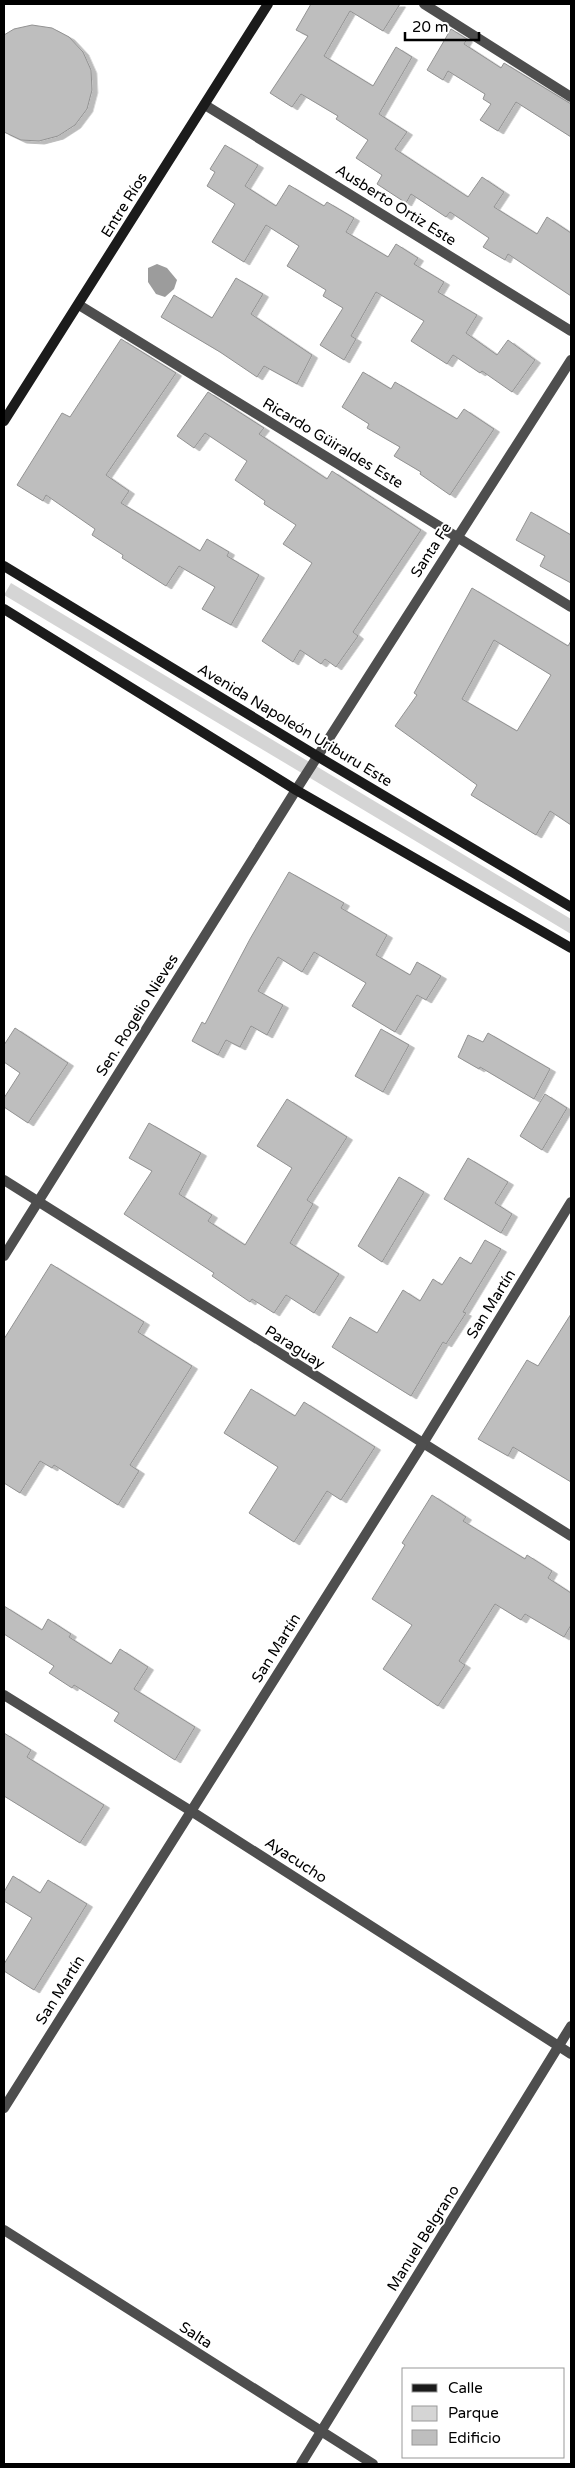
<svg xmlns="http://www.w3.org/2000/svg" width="575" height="2468" viewBox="0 0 575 2468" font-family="'Varela Round',sans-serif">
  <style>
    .green { fill: #d5d5d5 }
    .water { fill: #9c9c9c }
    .building { fill: #bebebe; stroke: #929292; fill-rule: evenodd; filter: url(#shadow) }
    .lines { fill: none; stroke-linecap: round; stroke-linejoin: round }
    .street { stroke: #4e4e4e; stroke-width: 10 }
    .secondary { stroke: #1b1b1b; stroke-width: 10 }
    .labels { text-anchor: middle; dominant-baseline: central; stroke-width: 4; stroke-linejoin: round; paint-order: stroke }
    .street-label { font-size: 15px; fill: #000; stroke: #fff }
  </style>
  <defs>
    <filter id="shadow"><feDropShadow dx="5.5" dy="3" stdDeviation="0" flood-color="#0004"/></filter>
  </defs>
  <rect width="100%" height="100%" fill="#fff"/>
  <!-- green -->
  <path class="green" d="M 11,583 L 571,919 L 571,934 L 4,595 Z"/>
  <!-- water -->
  <path class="water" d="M 157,264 L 167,268 L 177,280 L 174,289 L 165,297 L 156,294 L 148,282 L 148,268 Z"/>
  <!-- building -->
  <g class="building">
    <path d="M 311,4 L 400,4 L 383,31 L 350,11 L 324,56 L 373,86 L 396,47 L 412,57 L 379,114 L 407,132 L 395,149 L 468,197 L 482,177 L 504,192 L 494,207 L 537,234 L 547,217 L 571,233 L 571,296 L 508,254 L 505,260 L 483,247 L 489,238 L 450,212 L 446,217 L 411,194 L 406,203 L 377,184 L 382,175 L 356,158 L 368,140 L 336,119 L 338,116 L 301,94 L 292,107 L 270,93 L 308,36 L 296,30 Z"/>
    <path d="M 32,25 L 52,28 L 69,37 L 83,52 L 91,70 L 92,90 L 87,109 L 75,125 L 58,136 L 39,141 L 21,140 L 4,132 L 4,35 L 14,29 Z"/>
    <path d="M 451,29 L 467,39 L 464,44 L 501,68 L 504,63 L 571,104 L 571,137 L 516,102 L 498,131 L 480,120 L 491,104 L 483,99 L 485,94 L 448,71 L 443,80 L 427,70 Z"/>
    <path d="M 225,145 L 258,165 L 245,186 L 276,206 L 289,185 L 324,206 L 327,202 L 354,218 L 346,232 L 388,257 L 396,244 L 418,258 L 414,264 L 444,282 L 438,292 L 477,315 L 466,333 L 497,355 L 508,340 L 535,360 L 512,392 L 482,371 L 480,373 L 453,355 L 447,364 L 411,341 L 424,321 L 376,292 L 351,336 L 356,339 L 344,360 L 320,345 L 343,308 L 323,296 L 326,290 L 287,266 L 299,246 L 266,225 L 244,262 L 212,242 L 235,204 L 207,186 L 215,172 L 210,169 Z"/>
    <path d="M 236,278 L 263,294 L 251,314 L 312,355 L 297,384 L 264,366 L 257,377 L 220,352 L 161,317 L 174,295 L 212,318 Z"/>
    <path d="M 121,339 L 176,373 L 106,475 L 129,491 L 121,503 L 200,551 L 207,539 L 229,552 L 227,556 L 259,575 L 231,625 L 202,609 L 215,587 L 179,566 L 166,586 L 122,558 L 123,555 L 92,535 L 95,529 L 46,495 L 43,501 L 17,485 L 62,413 L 70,417 Z"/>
    <path d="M 363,372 L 391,389 L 395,382 L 457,419 L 464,409 L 494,429 L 450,495 L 420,474 L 421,472 L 394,456 L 400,447 L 367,428 L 369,424 L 342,407 Z"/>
    <path d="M 208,392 L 264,428 L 259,434 L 327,479 L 332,471 L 421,530 L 353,632 L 358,636 L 336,667 L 325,659 L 321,664 L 300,650 L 293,662 L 262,641 L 312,563 L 283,544 L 296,525 L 264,504 L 265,501 L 235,480 L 247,461 L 205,433 L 194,448 L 177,436 Z"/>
    <path d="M 531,512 L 571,535 L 571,583 L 540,566 L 545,556 L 516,540 Z"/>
    <path d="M 472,588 L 568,646 L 571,641 L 571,825 L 550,811 L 536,835 L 471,795 L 477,785 L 395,726 L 417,695 L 414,693 ZM 494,640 L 551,675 L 517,731 L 462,699 Z"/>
    <path d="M 289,872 L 344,903 L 341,908 L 387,935 L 376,955 L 410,975 L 417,962 L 441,976 L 426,1000 L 417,995 L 395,1032 L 352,1006 L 366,983 L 314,952 L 302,972 L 278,957 L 258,991 L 283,1005 L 267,1035 L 251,1026 L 240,1047 L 226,1040 L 218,1055 L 192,1041 L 202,1022 L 205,1024 L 250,939 Z"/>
    <path d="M 15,1028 L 68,1063 L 28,1123 L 4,1107 L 4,1098 L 20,1073 L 4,1062 L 4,1045 Z"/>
    <path d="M 381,1029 L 409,1045 L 383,1092 L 355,1076 Z"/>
    <path d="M 488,1033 L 550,1069 L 534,1099 L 480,1067 L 479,1069 L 458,1057 L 468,1035 L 483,1042 Z"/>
    <path d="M 545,1094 L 567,1108 L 542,1150 L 520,1136 Z"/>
    <path d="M 287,1099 L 347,1137 L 307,1200 L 313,1204 L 290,1243 L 339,1274 L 314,1313 L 286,1295 L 274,1313 L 252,1299 L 250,1302 L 212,1276 L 214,1273 L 124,1214 L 152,1171 L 129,1158 L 149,1123 L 201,1153 L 179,1194 L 212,1215 L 208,1221 L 245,1245 L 292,1168 L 257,1146 Z"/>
    <path d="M 468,1158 L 508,1182 L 495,1203 L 512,1214 L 501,1233 L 444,1199 Z"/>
    <path d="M 399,1177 L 424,1192 L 382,1262 L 358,1246 Z"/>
    <path d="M 485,1240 L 501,1249 L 463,1312 L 466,1313 L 446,1344 L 443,1342 L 411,1396 L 332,1347 L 350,1317 L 377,1333 L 403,1290 L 420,1301 L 433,1279 L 442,1285 L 460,1257 L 471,1264 Z"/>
    <path d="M 51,1264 L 144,1322 L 138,1332 L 192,1366 L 130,1465 L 139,1471 L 118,1505 L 54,1465 L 52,1468 L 40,1461 L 20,1493 L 4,1483 L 4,1339 Z"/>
    <path d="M 571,1314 L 571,1482 L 513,1447 L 508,1456 L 478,1439 L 527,1360 L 538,1366 Z"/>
    <path d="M 251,1389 L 295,1416 L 304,1402 L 375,1447 L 341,1500 L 327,1491 L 294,1542 L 249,1513 L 278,1467 L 224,1433 Z"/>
    <path d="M 432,1495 L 466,1517 L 463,1521 L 525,1559 L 527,1555 L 552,1571 L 548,1578 L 571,1593 L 571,1625 L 564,1637 L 525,1614 L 521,1620 L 495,1604 L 459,1661 L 465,1665 L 438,1706 L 383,1669 L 412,1625 L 372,1599 L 405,1545 L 402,1543 Z"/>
    <path d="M 4,1606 L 42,1630 L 48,1619 L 71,1634 L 69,1637 L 111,1664 L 120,1649 L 148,1667 L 134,1689 L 195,1727 L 175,1760 L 114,1721 L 119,1713 L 74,1685 L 72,1688 L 49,1673 L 54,1666 L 4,1634 Z"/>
    <path d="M 4,1733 L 31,1750 L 27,1757 L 104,1805 L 80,1843 L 4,1796 Z"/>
    <path d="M 13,1876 L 40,1893 L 48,1880 L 87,1904 L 34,1990 L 4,1971 L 4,1964 L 32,1918 L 4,1901 L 4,1892 Z"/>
  </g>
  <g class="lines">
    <!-- street -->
    <g class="street">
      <path d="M 424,4 L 571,97"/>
      <path d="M 205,105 L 571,331"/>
      <path d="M 79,305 L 571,607"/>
      <path d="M 4,1180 L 571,1536"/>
      <path d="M 4,1256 L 296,790 L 571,360"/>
      <path d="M 4,1695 L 191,1811 L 571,2054"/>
      <path d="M 4,2108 L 422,1445 L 571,1202"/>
      <path d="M 4,2230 L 373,2464"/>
      <path d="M 301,2464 L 571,2026"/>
    </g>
    <!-- secondary -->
    <g class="secondary">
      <path d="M 4,421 L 268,4"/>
      <path d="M 4,566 L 317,756 L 571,907"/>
      <path d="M 4,609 L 296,790 L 571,948"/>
    </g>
  </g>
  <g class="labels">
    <!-- street labels -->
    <g class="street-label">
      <text transform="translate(124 205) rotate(-58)">Entre Ríos</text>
      <text transform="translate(396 205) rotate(32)">Ausberto Ortiz Este</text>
      <text transform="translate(333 443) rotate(31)">Ricardo Güiraldes Este</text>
      <text transform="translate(431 550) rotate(-57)">Santa Fe</text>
      <text transform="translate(295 725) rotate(31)">Avenida Napoleón Uriburu Este</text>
      <text transform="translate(137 1015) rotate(-58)">Sen. Rogelio Nieves</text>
      <text transform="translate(491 1304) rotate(-58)">San Martín</text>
      <text transform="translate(295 1347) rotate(32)">Paraguay</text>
      <text transform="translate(276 1648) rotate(-58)">San Martín</text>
      <text transform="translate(296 1860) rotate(33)">Ayacucho</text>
      <text transform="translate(60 1990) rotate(-58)">San Martín</text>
      <text transform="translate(423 2238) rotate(-58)">Manuel Belgrano</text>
      <text transform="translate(196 2335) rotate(33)">Salta</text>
    </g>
  </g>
  <!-- border -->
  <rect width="575" height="2468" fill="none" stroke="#000000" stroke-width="10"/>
  <!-- legend -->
  <rect x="402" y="2368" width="162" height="90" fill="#ffffff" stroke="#999999"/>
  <rect x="412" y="2384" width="25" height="8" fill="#1b1b1b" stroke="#999999"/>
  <text x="448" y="2393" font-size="15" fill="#000000">Calle</text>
  <rect x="412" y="2406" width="25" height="15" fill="#d5d5d5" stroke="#999999"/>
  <text x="448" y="2418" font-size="15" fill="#000000">Parque</text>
  <rect x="412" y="2430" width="25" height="15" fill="#bebebe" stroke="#999999"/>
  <text x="448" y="2443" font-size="15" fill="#000000">Edificio</text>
  <!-- scale -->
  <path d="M405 32v8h74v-8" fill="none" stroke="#000000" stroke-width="2.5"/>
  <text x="412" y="32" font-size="15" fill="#000000" stroke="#ffffff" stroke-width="4" paint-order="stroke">20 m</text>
</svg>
